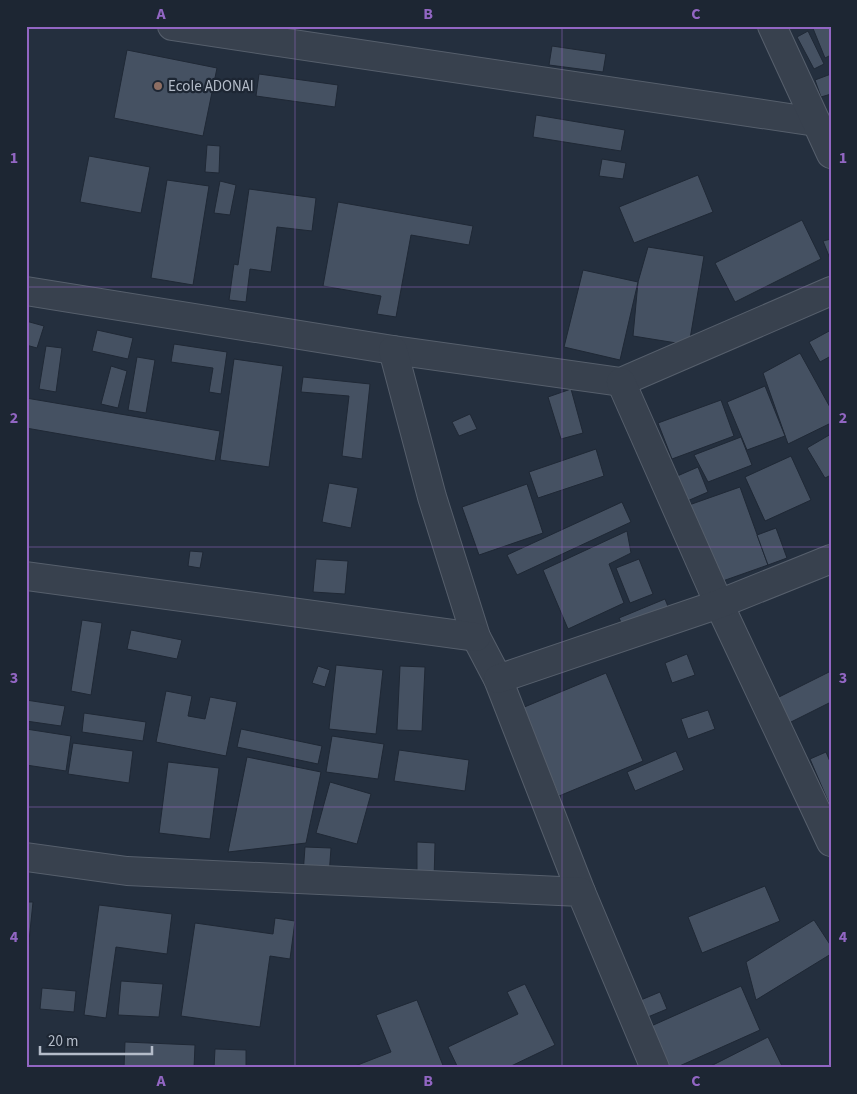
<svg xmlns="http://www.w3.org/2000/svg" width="857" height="1094" viewBox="0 0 857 1094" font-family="'Source Sans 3',sans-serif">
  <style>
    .building { fill: #455162; stroke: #1f2835 }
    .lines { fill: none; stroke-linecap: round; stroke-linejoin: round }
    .minor-casing { stroke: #565f6c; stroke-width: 30 }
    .minor { stroke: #38414e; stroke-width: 28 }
    .grid { fill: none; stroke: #9266c3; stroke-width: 1; stroke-opacity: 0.55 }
    .education-dot { fill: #8d6e63; stroke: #1d2633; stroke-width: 2 }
    .labels { text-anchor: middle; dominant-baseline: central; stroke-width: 4.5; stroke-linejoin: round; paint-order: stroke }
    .poi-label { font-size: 15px; fill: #b4bcc9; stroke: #1d2633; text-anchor: start }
    .neatline { fill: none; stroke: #9266c3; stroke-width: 2 }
    .grid-label { font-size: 16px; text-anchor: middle; font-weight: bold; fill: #9266c3 }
  </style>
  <rect width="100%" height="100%" fill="#242f3e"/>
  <!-- building -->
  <g class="building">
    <path d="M 812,26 L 831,26 L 831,55 L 825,58 Z"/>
    <path d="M 808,31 L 824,64 L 814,69 L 797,37 Z"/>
    <path d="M 552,46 L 606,54 L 603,72 L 549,65 Z"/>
    <path d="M 127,50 L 217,68 L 203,136 L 114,118 Z"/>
    <path d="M 259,74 L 338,85 L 335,107 L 256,96 Z"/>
    <path d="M 831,74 L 831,94 L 821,97 L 815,80 Z"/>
    <path d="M 536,115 L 625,130 L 621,151 L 533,137 Z"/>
    <path d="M 207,145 L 220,146 L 219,173 L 205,172 Z"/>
    <path d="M 89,156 L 150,167 L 141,213 L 80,202 Z"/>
    <path d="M 602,159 L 626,163 L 623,179 L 599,176 Z"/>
    <path d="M 698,175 L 713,212 L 634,243 L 619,207 Z"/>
    <path d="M 167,180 L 209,186 L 193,285 L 151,278 Z"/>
    <path d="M 220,181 L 236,185 L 230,215 L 214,213 Z"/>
    <path d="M 249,189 L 316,198 L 312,231 L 277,227 L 271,272 L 250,269 L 246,302 L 229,300 L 234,264 L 238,265 Z"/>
    <path d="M 338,202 L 473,226 L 469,245 L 411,235 L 396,317 L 377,314 L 381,296 L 323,286 Z"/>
    <path d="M 802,220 L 821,259 L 735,302 L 715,263 Z"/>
    <path d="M 831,239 L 831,261 L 823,241 Z"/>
    <path d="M 648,247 L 704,256 L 689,345 L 633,336 L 638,282 Z"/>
    <path d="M 583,270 L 638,282 L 620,360 L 564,347 Z"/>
    <path d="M 26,321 L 44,326 L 37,348 L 26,345 Z"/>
    <path d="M 97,330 L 133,338 L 128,359 L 92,351 Z"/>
    <path d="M 831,330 L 831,356 L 820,362 L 809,342 Z"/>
    <path d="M 174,344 L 227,352 L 221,394 L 209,392 L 213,368 L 171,362 Z"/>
    <path d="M 46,346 L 62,348 L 56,392 L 39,389 Z"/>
    <path d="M 800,353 L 831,409 L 831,423 L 788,444 L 763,373 Z"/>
    <path d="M 137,357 L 155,360 L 146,413 L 128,410 Z"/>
    <path d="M 234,359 L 283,366 L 269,467 L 220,460 Z"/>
    <path d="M 111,366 L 127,371 L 118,408 L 101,404 Z"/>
    <path d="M 303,377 L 370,384 L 362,459 L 342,456 L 349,396 L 301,392 Z"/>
    <path d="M 765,386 L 785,436 L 747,450 L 727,402 Z"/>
    <path d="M 571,389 L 583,433 L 561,439 L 548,397 Z"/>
    <path d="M 26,398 L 220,431 L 215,461 L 26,428 Z"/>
    <path d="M 721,400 L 734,436 L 672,459 L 658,423 Z"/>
    <path d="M 470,414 L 477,429 L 459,436 L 452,422 Z"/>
    <path d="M 831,434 L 831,475 L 825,478 L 807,448 Z"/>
    <path d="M 741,437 L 752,465 L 708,482 L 694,455 Z"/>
    <path d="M 596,449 L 604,476 L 538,498 L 529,472 Z"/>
    <path d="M 791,456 L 811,500 L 765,521 L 745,477 Z"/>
    <path d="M 698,467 L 708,492 L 678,505 L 668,480 Z"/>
    <path d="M 329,483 L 358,488 L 351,528 L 322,522 Z"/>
    <path d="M 527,484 L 543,533 L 479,555 L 462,507 Z"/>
    <path d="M 740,487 L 768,565 L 717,583 L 689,505 Z"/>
    <path d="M 622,502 L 631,522 L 517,575 L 507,555 Z"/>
    <path d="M 776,528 L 787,558 L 768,565 L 757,535 Z"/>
    <path d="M 627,531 L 631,553 L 609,564 L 624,603 L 568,629 L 543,570 Z"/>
    <path d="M 190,551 L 203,552 L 200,568 L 188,566 Z"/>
    <path d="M 316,559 L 348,561 L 345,594 L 313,592 Z"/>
    <path d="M 639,559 L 653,594 L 630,603 L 616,568 Z"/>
    <path d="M 665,599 L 671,614 L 626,633 L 619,618 Z"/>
    <path d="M 82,620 L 102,623 L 91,695 L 71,691 Z"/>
    <path d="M 131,630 L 182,640 L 177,659 L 127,649 Z"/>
    <path d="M 687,654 L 695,675 L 672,683 L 665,663 Z"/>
    <path d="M 336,665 L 383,670 L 376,734 L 329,729 Z"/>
    <path d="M 318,666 L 330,670 L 325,687 L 312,683 Z"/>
    <path d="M 400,666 L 425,667 L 422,731 L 397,730 Z"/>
    <path d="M 831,671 L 831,702 L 789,723 L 777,698 Z"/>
    <path d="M 606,673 L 643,761 L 559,796 L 522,708 Z"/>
    <path d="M 166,691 L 192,696 L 188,716 L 205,719 L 210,697 L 237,702 L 226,756 L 156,742 Z"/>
    <path d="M 26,700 L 65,706 L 61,726 L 26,721 Z"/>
    <path d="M 708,710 L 715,729 L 688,739 L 681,719 Z"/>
    <path d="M 84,713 L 146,722 L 143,741 L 82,732 Z"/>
    <path d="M 26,729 L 71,736 L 66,771 L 26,765 Z"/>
    <path d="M 241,729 L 322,746 L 318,764 L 237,747 Z"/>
    <path d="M 332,736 L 384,744 L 378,779 L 326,772 Z"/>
    <path d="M 73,743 L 133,751 L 129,783 L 68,774 Z"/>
    <path d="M 399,750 L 469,760 L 465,791 L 394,781 Z"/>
    <path d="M 676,751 L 684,770 L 635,791 L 627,772 Z"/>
    <path d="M 826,752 L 831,764 L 831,808 L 810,759 Z"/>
    <path d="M 247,757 L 321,772 L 306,843 L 228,852 Z"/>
    <path d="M 168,762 L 219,768 L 210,839 L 159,833 Z"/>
    <path d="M 330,782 L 371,794 L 357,844 L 316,833 Z"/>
    <path d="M 417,842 L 435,843 L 434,880 L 417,880 Z"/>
    <path d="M 305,847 L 331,848 L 329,876 L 303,875 Z"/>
    <path d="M 765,886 L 780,921 L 702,953 L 688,917 Z"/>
    <path d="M 26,902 L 33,902 L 26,970 Z"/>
    <path d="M 99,905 L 172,914 L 167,954 L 116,947 L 106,1018 L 84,1015 Z"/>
    <path d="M 275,918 L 295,921 L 290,959 L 270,956 L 260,1027 L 181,1016 L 195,923 L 273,934 Z"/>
    <path d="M 814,920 L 831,946 L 831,954 L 756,1000 L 746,962 Z"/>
    <path d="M 121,981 L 163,984 L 159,1017 L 118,1015 Z"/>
    <path d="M 525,984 L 555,1045 L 507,1068 L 458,1068 L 448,1047 L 518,1014 L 507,992 Z"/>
    <path d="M 741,986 L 760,1030 L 675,1068 L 667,1068 L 649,1027 Z"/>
    <path d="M 42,988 L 76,991 L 74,1012 L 40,1009 Z"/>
    <path d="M 660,992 L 667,1009 L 643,1019 L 636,1002 Z"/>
    <path d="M 417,1000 L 444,1068 L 350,1068 L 391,1052 L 376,1015 Z"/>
    <path d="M 768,1037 L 783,1068 L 707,1068 Z"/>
    <path d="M 125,1042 L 195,1045 L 194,1068 L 124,1068 Z"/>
    <path d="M 215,1049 L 246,1050 L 246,1068 L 214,1068 Z"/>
  </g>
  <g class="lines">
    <!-- minor casing -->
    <g class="minor-casing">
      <g id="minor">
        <path d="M 172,26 L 816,122"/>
        <path d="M 772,26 L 831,154"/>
        <path d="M 26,291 L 393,350 L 621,382 L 831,291"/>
        <path d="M 393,350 L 432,497 L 476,637 L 498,679 L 581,892"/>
        <path d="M 621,382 L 719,604 L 831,842"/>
        <path d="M 26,576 L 476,637"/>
        <path d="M 498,679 L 719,604 L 831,559"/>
        <path d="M 26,857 L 127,871 L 581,892 L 655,1068"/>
      </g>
    </g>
    <!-- minor -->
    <use href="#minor" class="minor"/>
  </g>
  <!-- grid -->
  <path class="grid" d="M 295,26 L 295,1068M 562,26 L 562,1068M 26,287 L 831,287M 26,547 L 831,547M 26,807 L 831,807"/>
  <!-- markers -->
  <circle class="education-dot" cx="158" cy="86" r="5"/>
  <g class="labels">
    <!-- poi labels -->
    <g class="poi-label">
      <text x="168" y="86">Ecole ADONAI</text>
    </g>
  </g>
  <!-- border -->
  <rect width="857" height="1094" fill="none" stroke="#1d2633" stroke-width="55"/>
  <!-- scale -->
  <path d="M40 1046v8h112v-8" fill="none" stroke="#b4bcc9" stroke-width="2.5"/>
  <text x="48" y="1046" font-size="15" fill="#b4bcc9" stroke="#1d2633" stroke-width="4" paint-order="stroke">20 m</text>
  <rect x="28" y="28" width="802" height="1038" class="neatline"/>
  <g class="grid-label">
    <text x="161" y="19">A</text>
    <text x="428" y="19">B</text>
    <text x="696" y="19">C</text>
    <text x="14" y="163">1</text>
    <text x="843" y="163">1</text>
    <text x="14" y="423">2</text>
    <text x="843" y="423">2</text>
    <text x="14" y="683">3</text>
    <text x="843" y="683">3</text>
    <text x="14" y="942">4</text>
    <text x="843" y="942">4</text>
    <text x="161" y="1086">A</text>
    <text x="428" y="1086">B</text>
    <text x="696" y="1086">C</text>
  </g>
</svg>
